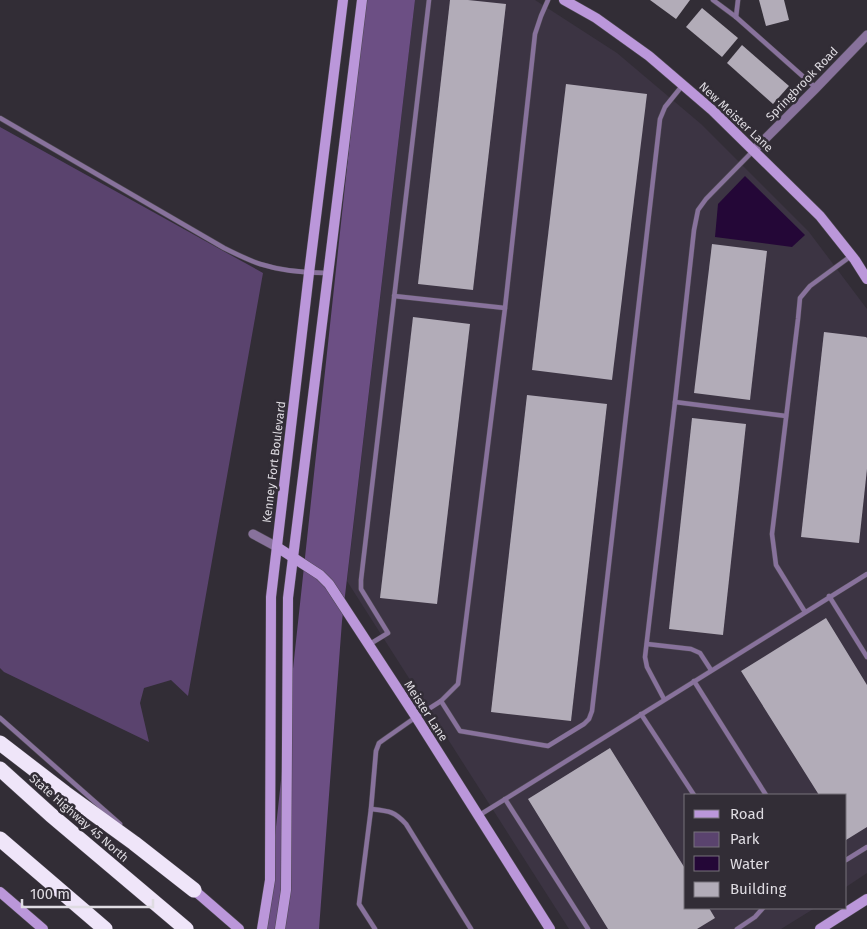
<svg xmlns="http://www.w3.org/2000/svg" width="867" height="929" viewBox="0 0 867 929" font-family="'Fira Sans',sans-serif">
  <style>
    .built { fill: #3c3443 }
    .green { fill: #5a436e }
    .forest { fill: #6c4f84 }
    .water { fill: #240737 }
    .building { fill: #b2acb8 }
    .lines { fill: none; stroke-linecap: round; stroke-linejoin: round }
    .lane-casing { stroke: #4e4952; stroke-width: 5.5 }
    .street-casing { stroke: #4e4952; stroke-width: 10 }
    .secondary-casing { stroke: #4e4952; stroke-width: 11 }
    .highway-casing { stroke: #4e4952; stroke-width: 16 }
    .lane { stroke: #88729c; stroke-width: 4.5 }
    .street { stroke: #88729c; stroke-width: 9 }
    .secondary { stroke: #bb97da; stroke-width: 10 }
    .highway { stroke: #efe5f9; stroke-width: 15 }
    .labels { text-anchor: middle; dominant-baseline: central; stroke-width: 5; stroke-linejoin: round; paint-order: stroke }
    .street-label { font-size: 12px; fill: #dfdce2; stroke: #322d36 }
  </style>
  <rect width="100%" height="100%" fill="#322d36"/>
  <!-- built -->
  <path class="built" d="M 415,0 L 535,0 L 617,53 L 701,124 L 809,232 L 867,309 L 867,873 L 846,887 L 846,795 L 686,795 L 686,908 L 815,908 L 781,929 L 569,929 L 347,581 Z"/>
  <!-- green -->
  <path class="green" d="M 0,127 L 263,273 L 188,696 L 171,680 L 144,688 L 140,703 L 149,742 L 4,672 L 0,668 Z"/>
  <!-- forest -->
  <path class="forest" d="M 365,0 L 415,0 L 342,621 L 319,929 L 265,929 Z"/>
  <!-- water -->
  <path class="water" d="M 745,176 L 805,235 L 792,247 L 715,237 L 718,204 Z"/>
  <!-- building -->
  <g class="building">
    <path d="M 450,0 L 468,0 L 506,4 L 473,290 L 418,284 Z"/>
    <path d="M 650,0 L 690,0 L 676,19 Z"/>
    <path d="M 759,0 L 784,0 L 789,20 L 766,26 Z"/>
    <path d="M 702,8 L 738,38 L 722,57 L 686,27 Z"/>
    <path d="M 742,45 L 789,86 L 773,104 L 727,63 Z"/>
    <path d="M 566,84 L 647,94 L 612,380 L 532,370 Z"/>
    <path d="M 712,244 L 767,251 L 750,400 L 694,393 Z"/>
    <path d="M 413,317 L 470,324 L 437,604 L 380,598 Z"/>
    <path d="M 824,332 L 866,337 L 867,338 L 867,469 L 859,543 L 801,537 Z"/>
    <path d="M 527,395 L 607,404 L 571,721 L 491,712 Z"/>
    <path d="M 692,418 L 746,424 L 723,635 L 669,629 Z"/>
    <path d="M 826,618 L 867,685 L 867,827 L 846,840 L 846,795 L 819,795 L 741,671 Z"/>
    <path d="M 610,748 L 686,870 L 686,908 L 709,908 L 715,918 L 697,929 L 608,929 L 528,799 Z"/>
  </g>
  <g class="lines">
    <!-- lane casing -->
    <g class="lane-casing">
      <g id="lane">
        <path d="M 713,0 L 736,17 L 816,88"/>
        <path d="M 736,17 L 738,0"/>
        <path d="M 0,118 L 224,248 C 236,254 248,260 260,264 C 282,271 305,273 327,273"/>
        <path d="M 394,296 L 505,308"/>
        <path d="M 675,402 L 786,416"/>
        <path d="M 829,596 L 867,657"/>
        <path d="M 805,612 L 776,565 L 772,534 L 798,319 L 800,298 L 810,286 L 851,256"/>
        <path d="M 370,644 L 388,633 L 361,589 L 361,580 L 429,0"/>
        <path d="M 647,644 L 691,649 L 700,653 L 711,670"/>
        <path d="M 694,681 L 766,795"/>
        <path d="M 664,699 L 647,667 L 645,657 L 675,402 L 694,230 L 698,210 L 706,199 L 754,150"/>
        <path d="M 441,701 L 460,731 L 548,746 L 584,724 L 589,719 L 592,711 L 660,119 L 665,107 L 682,86"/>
        <path d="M 641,714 L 694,795"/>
        <path d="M 0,718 L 120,824"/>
        <path d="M 505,799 L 588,929"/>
        <path d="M 371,809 C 389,811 394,811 406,824 L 471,929"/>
        <path d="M 478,816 L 867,574"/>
        <path d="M 846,860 L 867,847"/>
        <path d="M 375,929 L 359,904 L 371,809 L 376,751 L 379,743 L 386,738 L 416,717 L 441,701 L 458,684 L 505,308 L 535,34 L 541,16 L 548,0"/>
        <path d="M 737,929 L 755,917 L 763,908"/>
      </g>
    </g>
    <!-- street casing -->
    <g class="street-casing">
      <g id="street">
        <path d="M 754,150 L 816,88 L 867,35"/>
        <path d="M 253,534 L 277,547"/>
      </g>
    </g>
    <!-- secondary casing -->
    <g class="secondary-casing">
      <g id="secondary">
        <path d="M 564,0 L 596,18 L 649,56 L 712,110 L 820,216 L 855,260 L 867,279"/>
        <path d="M 277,547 L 320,575 L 329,584 L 416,717 L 550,929"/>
        <path d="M 194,890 L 239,929"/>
        <path d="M 0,892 L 43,929"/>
        <path d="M 262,929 L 270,880 L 271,597 L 309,273 L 343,0"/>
        <path d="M 280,929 L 286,890 L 288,598 L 362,0"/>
        <path d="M 820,929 L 867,899"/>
      </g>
    </g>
    <!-- highway casing -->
    <g class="highway-casing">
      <g id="highway">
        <path d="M 0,743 L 65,793 L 134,843 L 194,890"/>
        <path d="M 0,769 L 51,815 L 186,929"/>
        <path d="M 0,839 L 105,929"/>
      </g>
    </g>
    <!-- lane -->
    <use href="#lane" class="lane"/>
    <!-- street -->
    <use href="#street" class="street"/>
    <!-- secondary -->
    <use href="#secondary" class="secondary"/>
    <!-- highway -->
    <use href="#highway" class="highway"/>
  </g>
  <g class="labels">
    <!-- street labels -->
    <g class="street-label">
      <text transform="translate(802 84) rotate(-46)">Springbrook Road</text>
      <text transform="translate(736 117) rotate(43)">New Meister Lane</text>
      <text transform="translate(274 462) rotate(-83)">Kenney Fort Boulevard</text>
      <text transform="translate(426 711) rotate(57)">Meister Lane</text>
      <text transform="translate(79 818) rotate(41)">State Highway 45 North</text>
    </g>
  </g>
  <!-- legend -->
  <rect x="684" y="794" width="162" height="115" fill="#322d36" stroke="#77737b"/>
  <rect x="694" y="810" width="25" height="8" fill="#bb97da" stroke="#77737b"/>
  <text x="730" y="819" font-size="15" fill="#dfdce2">Road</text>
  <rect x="694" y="832" width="25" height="15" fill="#5a436e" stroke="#77737b"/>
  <text x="730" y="844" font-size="15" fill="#dfdce2">Park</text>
  <rect x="694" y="856" width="25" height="15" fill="#240737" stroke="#77737b"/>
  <text x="730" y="869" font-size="15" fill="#dfdce2">Water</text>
  <rect x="694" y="882" width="25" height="15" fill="#b2acb8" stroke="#77737b"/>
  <text x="730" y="894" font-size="15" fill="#dfdce2">Building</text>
  <!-- scale -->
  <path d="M22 899v8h131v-8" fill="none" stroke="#dfdce2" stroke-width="2.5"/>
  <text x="30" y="899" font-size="15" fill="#dfdce2" stroke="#322d36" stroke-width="4" paint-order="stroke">100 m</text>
</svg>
